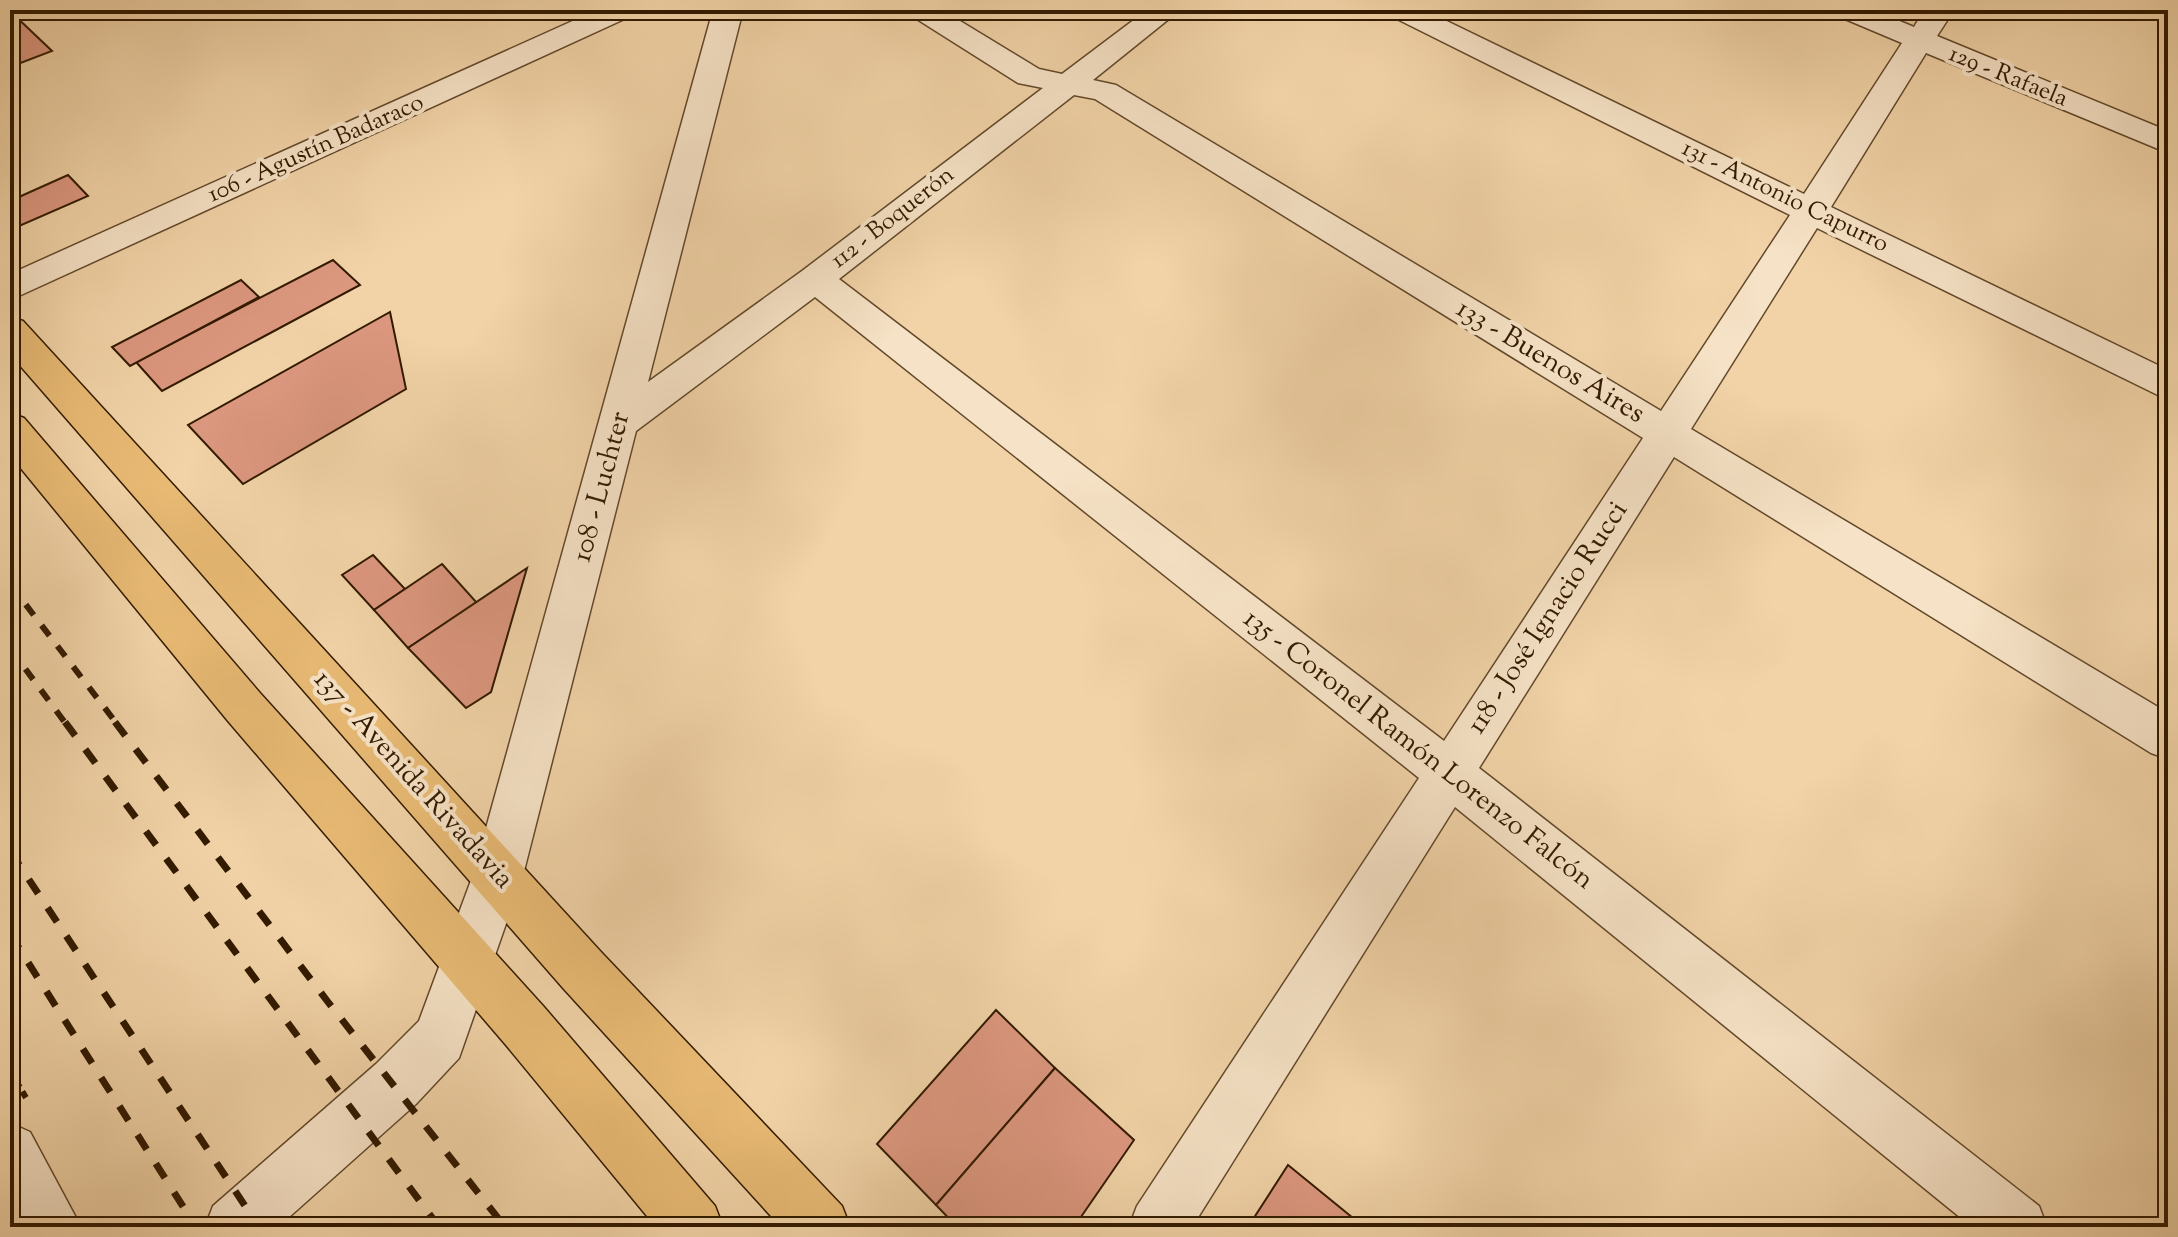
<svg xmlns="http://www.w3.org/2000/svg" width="2178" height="1237" viewBox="0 0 2178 1237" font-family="'Sorts Mill Goudy',serif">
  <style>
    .building { fill: #dc977f; stroke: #321a00; stroke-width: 2 }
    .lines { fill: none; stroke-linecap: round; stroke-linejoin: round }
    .minor-casing { stroke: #62482a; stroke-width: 3 }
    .major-casing { stroke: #321a00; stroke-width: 3 }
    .path { stroke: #321a00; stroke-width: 6; stroke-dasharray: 7 5; stroke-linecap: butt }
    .minor { fill: #f6e2c6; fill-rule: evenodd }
    .major { fill: #e8ba74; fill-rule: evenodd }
    .rail-far1 { stroke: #321a00; stroke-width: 6; stroke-dasharray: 13 13; stroke-linecap: butt }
    .rail { stroke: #321a00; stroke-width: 7; stroke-dasharray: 17 17; stroke-linecap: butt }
    .labels { text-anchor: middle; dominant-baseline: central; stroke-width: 8; stroke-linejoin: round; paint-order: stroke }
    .far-street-label { font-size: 24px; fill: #321a00; stroke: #f6e2c6 }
    .street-label { font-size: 28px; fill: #321a00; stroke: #f6e2c6 }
  </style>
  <rect width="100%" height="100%" fill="#f1d3a7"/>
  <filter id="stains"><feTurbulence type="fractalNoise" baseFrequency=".0025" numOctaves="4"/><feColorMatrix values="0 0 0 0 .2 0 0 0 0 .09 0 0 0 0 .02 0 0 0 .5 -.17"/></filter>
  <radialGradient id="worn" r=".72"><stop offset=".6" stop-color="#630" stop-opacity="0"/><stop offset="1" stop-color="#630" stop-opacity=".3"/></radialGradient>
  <!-- building -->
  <g class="building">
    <path d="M 10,11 L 52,51 L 10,67 Z"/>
    <path d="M 68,175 L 88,196 L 10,230 L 10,201 Z"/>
    <path d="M 333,260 L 360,285 L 162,391 L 136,362 Z"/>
    <path d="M 241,280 L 259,297 L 130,366 L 112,347 Z"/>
    <path d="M 390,312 L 406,389 L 243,484 L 188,425 Z"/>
    <path d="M 373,555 L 405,589 L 374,610 L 342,575 Z"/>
    <path d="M 442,564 L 477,603 L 408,648 L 374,610 Z"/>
    <path d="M 527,568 L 491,692 L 466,708 L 408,648 Z"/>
    <path d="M 996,1010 L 1055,1068 L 936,1205 L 877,1144 Z"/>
    <path d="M 1055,1068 L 1134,1140 L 1074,1227 L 957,1227 L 936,1205 Z"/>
    <path d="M 1288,1165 L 1364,1227 L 1248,1227 Z"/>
  </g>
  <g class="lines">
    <!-- minor casing -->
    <g class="minor-casing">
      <g id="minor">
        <path d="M 597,10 L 636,10 L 631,16 L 10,300 L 10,274 Z"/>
        <path d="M 713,10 L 743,10 L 648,382 L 802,271 L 1043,88 L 1018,83 L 912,16 L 907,10 L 942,10 L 1039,69 L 1062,74 L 1147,10 L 1180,10 L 1093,80 L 1116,85 L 1661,411 L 1790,215 L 1391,16 L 1386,10 L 1424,10 L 1804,194 L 1902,43 L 1838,16 L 1833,10 L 1873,10 L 1914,27 L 1924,10 L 1954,10 L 1937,36 L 2168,131 L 2168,153 L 1926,53 L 1831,207 L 2168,370 L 2168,400 L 1817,228 L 1691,429 L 2168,713 L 2168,759 L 2151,753 L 1674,457 L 1479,768 L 2039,1206 L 2047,1227 L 1972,1227 L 1455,807 L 1192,1227 L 1129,1227 L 1137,1206 L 1419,778 L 815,297 L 636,431 L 523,875 L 459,1058 L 416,1104 L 278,1227 L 205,1227 L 213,1206 L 376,1064 L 419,1021 L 473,875 ZM 1074,95 L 1095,99 L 1643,438 L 1444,741 L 839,279 Z"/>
        <path d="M 10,1123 L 30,1132 L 81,1227 L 20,1227 L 10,1209 Z"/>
      </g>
    </g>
    <!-- major casing -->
    <g class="major-casing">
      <g id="major">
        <path d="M 10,317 L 23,321 L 601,952 L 842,1206 L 850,1227 L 781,1227 L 563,988 L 10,354 Z"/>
        <path d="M 10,413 L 24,418 L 260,693 L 544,1007 L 715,1206 L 723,1227 L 656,1227 L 506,1045 L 228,721 L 10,455 Z"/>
      </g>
    </g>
    <!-- path -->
    <path class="path" d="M 10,1071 L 28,1101"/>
    <!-- minor -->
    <use href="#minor" class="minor"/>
    <!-- major -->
    <use href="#major" class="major"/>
    <!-- rail-far1 -->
    <g class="rail-far1">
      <path d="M 10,584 L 117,724"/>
      <path d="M 10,648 L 66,724"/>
    </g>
    <!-- rail -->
    <g class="rail">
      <path d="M 65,722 L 439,1227"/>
      <path d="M 115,722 L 328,1002 L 505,1227"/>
      <path d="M 10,851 L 259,1227"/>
      <path d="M 10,934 L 196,1227"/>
    </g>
  </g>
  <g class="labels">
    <!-- far-street labels -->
    <g class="far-street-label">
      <text transform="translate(2008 77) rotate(22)">129 - Rafaela</text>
      <text transform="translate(316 149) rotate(-24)">106 - Agustín Badaraco</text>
      <text transform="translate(1785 197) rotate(26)">131 - Antonio Capurro</text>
      <text transform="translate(893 218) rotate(-38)">112 - Boquerón</text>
    </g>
    <!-- street labels -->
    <g class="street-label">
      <text transform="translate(1550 362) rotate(31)">133 - Buenos Aires</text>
      <text transform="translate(602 487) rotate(-75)">108 - Luchter</text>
      <text transform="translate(1548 618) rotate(-57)">118 - José Ignacio Rucci</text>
      <text transform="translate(1418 750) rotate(38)">135 - Coronel Ramón Lorenzo Falcón</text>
      <text transform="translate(413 780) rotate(48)">137 - Avenida Rivadavia</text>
    </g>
  </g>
  <!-- margin -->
  <rect width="2178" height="1237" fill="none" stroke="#f1d3a7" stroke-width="40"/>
  <rect x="12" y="12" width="2154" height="1213" fill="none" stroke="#321a00" stroke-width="4"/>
  <rect x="20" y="20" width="2138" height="1197" fill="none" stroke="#321a00" stroke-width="2"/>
  <rect width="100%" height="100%" filter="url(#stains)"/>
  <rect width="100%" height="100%" fill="url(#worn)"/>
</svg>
